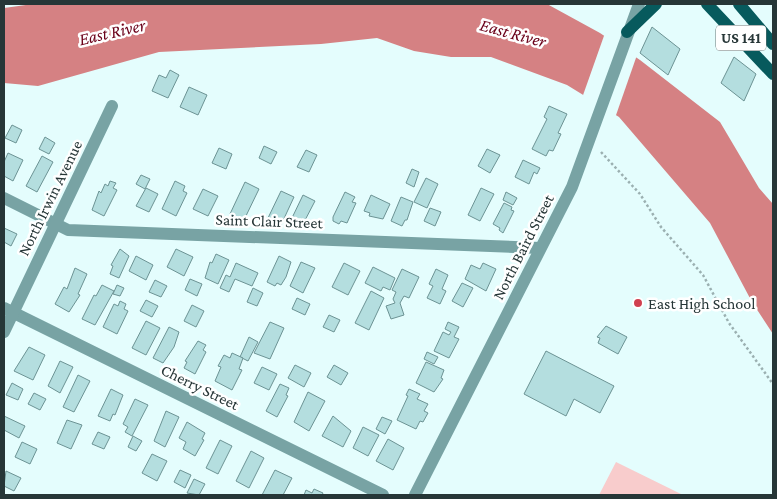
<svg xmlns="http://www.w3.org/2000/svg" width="777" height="499" viewBox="0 0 777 499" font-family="'Crimson Pro',serif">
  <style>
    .green { fill: #f8cccc }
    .water { fill: #d58183 }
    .pier { fill: #e4fdfd }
    .building { fill: #b4dedf; stroke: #6c9394 }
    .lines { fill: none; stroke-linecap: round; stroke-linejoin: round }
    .path { stroke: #9bb0b1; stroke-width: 2.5; stroke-dasharray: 2.5 2.5; stroke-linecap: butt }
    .minor { stroke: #78a3a4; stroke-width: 12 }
    .tertiary { stroke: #78a3a4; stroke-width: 12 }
    .primary { stroke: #075a5d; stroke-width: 12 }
    .poi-dot { fill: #d04050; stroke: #fff; stroke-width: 2 }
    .labels { text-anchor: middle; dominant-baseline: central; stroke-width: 5; stroke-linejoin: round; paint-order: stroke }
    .shield { fill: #fff; stroke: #677273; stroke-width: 1 }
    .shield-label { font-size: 15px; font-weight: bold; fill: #263637 }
    .street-label { font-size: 16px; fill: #263637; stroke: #fff }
    .poi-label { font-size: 16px; fill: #263637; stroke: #fff; text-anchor: start }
    .water-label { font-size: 18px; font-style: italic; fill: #6a0019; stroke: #fff }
  </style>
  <rect width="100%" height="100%" fill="#e4fdfd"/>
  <!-- green -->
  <path class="green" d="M 616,462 L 683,495 L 599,495 Z"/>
  <!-- water -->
  <path class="water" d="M 33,4 L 547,4 L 600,33 L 640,60 L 720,122 L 759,188 L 773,204 L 773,334 L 752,302 L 710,223 L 619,117 L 567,85 L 491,57 L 451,57 L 414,51 L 377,38 L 321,44 L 159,52 L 38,86 L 4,83 L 4,8 Z"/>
  <!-- pier -->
  <path class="pier" d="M 605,33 L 637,55 L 615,118 L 582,98 Z"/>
  <!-- building -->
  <g class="building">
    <path d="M 652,27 L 680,49 L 668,75 L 640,53 Z"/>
    <path d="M 734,57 L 756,74 L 744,101 L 721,83 Z"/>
    <path d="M 170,70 L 179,75 L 168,98 L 152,91 L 159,75 L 166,78 Z"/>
    <path d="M 189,87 L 207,95 L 198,115 L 180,107 Z"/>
    <path d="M 549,106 L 567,114 L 558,133 L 561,134 L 553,151 L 549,150 L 546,156 L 532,149 L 547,119 L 544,117 Z"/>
    <path d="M 12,125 L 22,130 L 16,143 L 5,138 Z"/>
    <path d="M 45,137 L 55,143 L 49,154 L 39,149 Z"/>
    <path d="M 264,146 L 277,152 L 271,164 L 259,158 Z"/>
    <path d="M 219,148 L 232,154 L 226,169 L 212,163 Z"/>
    <path d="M 487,149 L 500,155 L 490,173 L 478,166 Z"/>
    <path d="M 306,150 L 317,155 L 309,172 L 297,167 Z"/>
    <path d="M 8,153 L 23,160 L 13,181 L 4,176 L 4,162 Z"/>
    <path d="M 42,156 L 53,162 L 37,192 L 26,186 Z"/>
    <path d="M 523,160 L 540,168 L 537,174 L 534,172 L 529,184 L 515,177 Z"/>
    <path d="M 412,169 L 419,172 L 414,187 L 406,183 Z"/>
    <path d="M 141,175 L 150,179 L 145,189 L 136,184 Z"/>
    <path d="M 426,178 L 438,184 L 427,208 L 414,202 Z"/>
    <path d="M 110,181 L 116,183 L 113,188 L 117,190 L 104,216 L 92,210 L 99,191 L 101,193 L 105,184 L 108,186 Z"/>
    <path d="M 175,181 L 185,186 L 183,191 L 187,193 L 176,216 L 162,209 Z"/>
    <path d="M 245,182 L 259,189 L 244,220 L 230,214 Z"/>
    <path d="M 146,188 L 158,194 L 149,212 L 136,206 Z"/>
    <path d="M 481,188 L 494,194 L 480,221 L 468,215 Z"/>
    <path d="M 203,189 L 218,196 L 208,216 L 193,209 Z"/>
    <path d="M 281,191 L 294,197 L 281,225 L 268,218 Z"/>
    <path d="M 345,192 L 355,197 L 352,202 L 356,203 L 347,223 L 341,221 L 339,224 L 333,221 L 333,217 Z"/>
    <path d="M 506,192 L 517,198 L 513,205 L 503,200 Z"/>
    <path d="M 303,195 L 315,201 L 302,226 L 291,220 Z"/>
    <path d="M 371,195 L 390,204 L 383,219 L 369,216 L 370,213 L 364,211 Z"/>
    <path d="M 401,197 L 413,202 L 407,220 L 405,220 L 402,226 L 391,221 Z"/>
    <path d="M 504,203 L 512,207 L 511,210 L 514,211 L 503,233 L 499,230 L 500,228 L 493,224 Z"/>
    <path d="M 430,208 L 441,212 L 435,226 L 424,221 Z"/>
    <path d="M 4,228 L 17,234 L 11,246 L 4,242 Z"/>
    <path d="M 120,249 L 129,256 L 119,278 L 110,274 L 113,266 L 111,265 Z"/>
    <path d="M 176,249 L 193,257 L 184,276 L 167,267 Z"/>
    <path d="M 216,254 L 229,260 L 218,284 L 205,278 L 210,262 L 212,263 Z"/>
    <path d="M 136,256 L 153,265 L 146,280 L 129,271 Z"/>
    <path d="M 279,256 L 291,262 L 286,277 L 281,285 L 277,283 L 275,286 L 267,282 Z"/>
    <path d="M 301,262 L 315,268 L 303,293 L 290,286 Z"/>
    <path d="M 236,263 L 258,273 L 252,286 L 235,279 L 229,292 L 220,288 L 226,275 L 230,277 Z"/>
    <path d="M 344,263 L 360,271 L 348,295 L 332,287 Z"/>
    <path d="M 483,263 L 496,269 L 486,291 L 465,279 L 471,265 L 480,269 Z"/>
    <path d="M 373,267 L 395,278 L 390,290 L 383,287 L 381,291 L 365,283 Z"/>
    <path d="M 75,268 L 87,274 L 78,294 L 80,295 L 69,312 L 55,304 L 64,287 L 67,289 Z"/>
    <path d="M 402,269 L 419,277 L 409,298 L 404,296 L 400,303 L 404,315 L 391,319 L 386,306 L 395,303 L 393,299 L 396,292 L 392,290 Z"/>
    <path d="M 436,269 L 448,275 L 442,289 L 446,291 L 440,304 L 427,298 L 433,286 L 429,284 Z"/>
    <path d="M 190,279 L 202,284 L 197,296 L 185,290 Z"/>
    <path d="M 155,280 L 167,286 L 161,297 L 149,292 Z"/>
    <path d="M 462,283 L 473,288 L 463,307 L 452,301 Z"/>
    <path d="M 102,285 L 114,291 L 95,325 L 82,319 L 94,295 L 96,296 Z"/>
    <path d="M 117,285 L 124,288 L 120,296 L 113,294 Z"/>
    <path d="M 253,288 L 263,293 L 257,306 L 247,302 Z"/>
    <path d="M 371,291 L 384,298 L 369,330 L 355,323 Z"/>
    <path d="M 297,298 L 310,304 L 305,315 L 292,309 Z"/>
    <path d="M 146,300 L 158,306 L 152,317 L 140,311 Z"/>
    <path d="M 120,301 L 126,304 L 124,309 L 128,311 L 117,334 L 103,327 L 114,304 L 118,306 Z"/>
    <path d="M 192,305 L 204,311 L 196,327 L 184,321 Z"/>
    <path d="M 329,315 L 340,320 L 334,332 L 323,327 Z"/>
    <path d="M 146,321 L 160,328 L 146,355 L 132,348 Z"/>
    <path d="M 270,322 L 284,328 L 270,359 L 254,353 Z"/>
    <path d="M 448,322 L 459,327 L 454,337 L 459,339 L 449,358 L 434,351 L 443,332 L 449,335 L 451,332 L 445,329 Z"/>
    <path d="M 606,326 L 627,337 L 618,354 L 598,343 L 600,338 L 597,337 Z"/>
    <path d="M 169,327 L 179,332 L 174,347 L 163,363 L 153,358 Z"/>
    <path d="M 249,337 L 258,342 L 248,361 L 240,357 Z"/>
    <path d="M 198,341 L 206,345 L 203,350 L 206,352 L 195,374 L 184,368 L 187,362 L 185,361 Z"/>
    <path d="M 29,347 L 45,355 L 33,380 L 14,371 Z"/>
    <path d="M 546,351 L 614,386 L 600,413 L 574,399 L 566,416 L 524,394 Z"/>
    <path d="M 427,352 L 438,357 L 434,364 L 424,359 Z"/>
    <path d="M 232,353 L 243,358 L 239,369 L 242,370 L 232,390 L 215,381 L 221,367 L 218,366 L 224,355 L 230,358 Z"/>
    <path d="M 60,361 L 73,367 L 60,393 L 48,386 Z"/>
    <path d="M 426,362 L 444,370 L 441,378 L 443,379 L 434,392 L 416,383 Z"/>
    <path d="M 295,365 L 311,373 L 304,387 L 288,378 Z"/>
    <path d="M 334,365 L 348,373 L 341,385 L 327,377 Z"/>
    <path d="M 262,367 L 277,374 L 269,390 L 254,383 Z"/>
    <path d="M 78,375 L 90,381 L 74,412 L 63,407 Z"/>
    <path d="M 12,383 L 23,389 L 18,400 L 6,395 Z"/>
    <path d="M 280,384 L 289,388 L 286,395 L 288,396 L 277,417 L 266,411 Z"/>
    <path d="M 111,389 L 123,395 L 115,415 L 113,414 L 110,421 L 98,416 Z"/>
    <path d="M 409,389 L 420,394 L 417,399 L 428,404 L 424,411 L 428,413 L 423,422 L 420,421 L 416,429 L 397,420 L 408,396 L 406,395 Z"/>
    <path d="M 308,392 L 325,401 L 309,431 L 294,422 Z"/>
    <path d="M 34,393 L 46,399 L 40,410 L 28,404 Z"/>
    <path d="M 135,399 L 148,405 L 132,436 L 125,432 L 128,427 L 123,424 Z"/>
    <path d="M 166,411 L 179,417 L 165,447 L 154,441 Z"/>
    <path d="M 4,416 L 25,426 L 19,438 L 4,430 Z"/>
    <path d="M 333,416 L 351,431 L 343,447 L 322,436 Z"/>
    <path d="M 382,417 L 392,421 L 385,434 L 376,429 Z"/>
    <path d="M 67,420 L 82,425 L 71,449 L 57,443 Z"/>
    <path d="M 187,422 L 205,433 L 202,439 L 204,440 L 195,456 L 183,449 L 186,442 L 179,438 Z"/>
    <path d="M 363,427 L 379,435 L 368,456 L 353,448 Z"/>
    <path d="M 98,432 L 110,437 L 104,449 L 92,444 Z"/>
    <path d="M 133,436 L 142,441 L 136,451 L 128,447 Z"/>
    <path d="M 388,439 L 404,448 L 393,470 L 376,461 Z"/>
    <path d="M 220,440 L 232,446 L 218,474 L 206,468 Z"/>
    <path d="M 22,442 L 37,449 L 30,464 L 15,457 Z"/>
    <path d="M 251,451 L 264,458 L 249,488 L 236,481 Z"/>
    <path d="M 152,454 L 167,461 L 157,481 L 142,473 Z"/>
    <path d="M 180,470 L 191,475 L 185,488 L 174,482 Z"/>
    <path d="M 275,470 L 292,478 L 283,495 L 262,495 Z"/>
    <path d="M 6,471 L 21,478 L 14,491 L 4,486 Z"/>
    <path d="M 194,479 L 205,484 L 199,495 L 187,493 Z"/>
    <path d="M 314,489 L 323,493 L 322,495 L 304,495 L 306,490 L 312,493 Z"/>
  </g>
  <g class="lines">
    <!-- path -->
    <path class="path" d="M 601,152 L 640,194 L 661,227 L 703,275 L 729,323 L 773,384"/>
    <!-- minor -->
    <g class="minor">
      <path d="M 4,198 L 68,230 L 540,248"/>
      <path d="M 4,308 L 383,495"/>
      <path d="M 4,332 L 112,106"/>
    </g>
    <!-- tertiary -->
    <path class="tertiary" d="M 415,495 L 572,187 L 639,4"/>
    <!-- primary -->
    <g class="primary">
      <path d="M 707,4 L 773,74"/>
      <path d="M 739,4 L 773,44"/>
      <path d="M 627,32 L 656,4"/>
    </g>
  </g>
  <!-- markers -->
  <circle class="poi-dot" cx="638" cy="303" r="5"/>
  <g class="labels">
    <!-- shield labels -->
    <rect class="shield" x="716" y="25.5" width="50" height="25" rx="4"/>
    <g class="shield-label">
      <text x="741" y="38">US 141</text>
    </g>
    <!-- street labels -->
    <g class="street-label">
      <text transform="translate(50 198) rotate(-64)">North Irwin Avenue</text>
      <text transform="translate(269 221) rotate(2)">Saint Clair Street</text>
      <text transform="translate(523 247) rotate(-63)">North Baird Street</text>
      <text transform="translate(200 387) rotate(26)">Cherry Street</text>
    </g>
    <!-- poi labels -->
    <g class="poi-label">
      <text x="648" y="303">East High School</text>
    </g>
    <!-- water labels -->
    <g class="water-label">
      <text transform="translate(112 32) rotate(-13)">East River</text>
      <text transform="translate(513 33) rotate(15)">East River</text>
    </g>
  </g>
  <!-- border -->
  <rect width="777" height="499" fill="none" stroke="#263637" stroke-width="10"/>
</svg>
